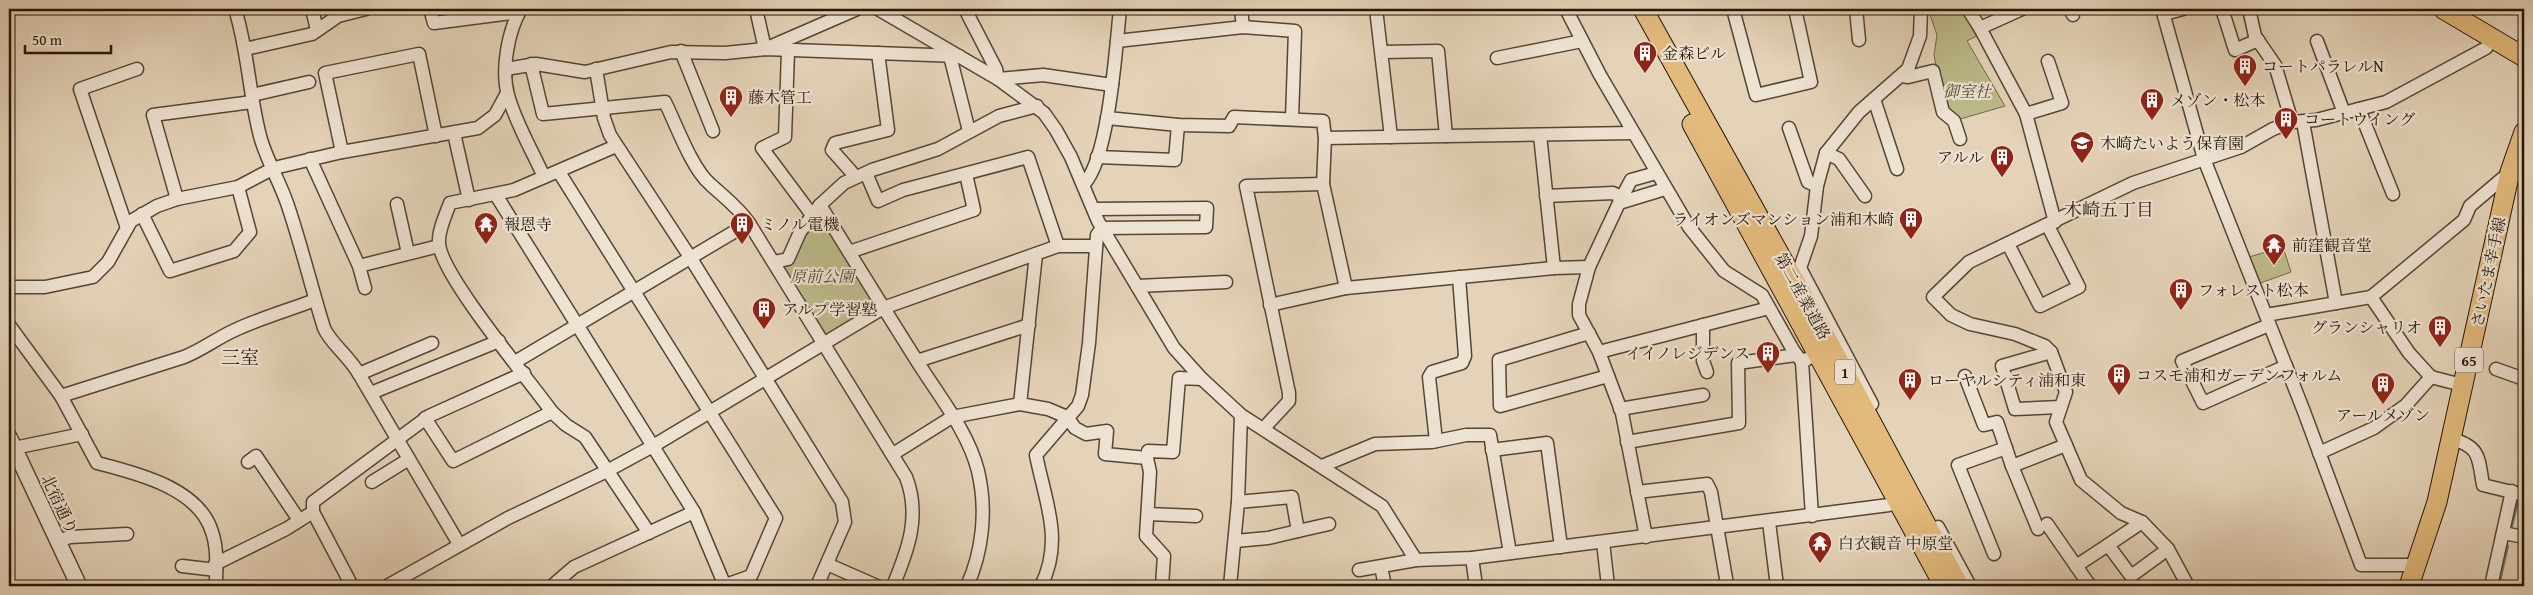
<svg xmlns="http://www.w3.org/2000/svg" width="2533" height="595" viewBox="0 0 2533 595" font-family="'Gentium Book Plus','Noto Serif JP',serif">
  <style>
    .green { fill: #bcba8a; stroke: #706849 }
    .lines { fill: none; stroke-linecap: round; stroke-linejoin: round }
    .stream { stroke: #6b7673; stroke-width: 4 }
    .minor-casing { stroke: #544634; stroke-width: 15 }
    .tertiary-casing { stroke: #544634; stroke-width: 18 }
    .primary-casing { stroke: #241708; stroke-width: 21 }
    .minor { stroke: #eee2d2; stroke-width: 12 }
    .tertiary { stroke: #eee2d2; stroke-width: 15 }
    .primary { stroke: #e2ba7c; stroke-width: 19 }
    .labels { text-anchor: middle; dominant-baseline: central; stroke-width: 4.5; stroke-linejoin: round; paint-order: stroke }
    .shield { fill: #eee2d2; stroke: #615445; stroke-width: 1 }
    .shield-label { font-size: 15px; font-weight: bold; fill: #241708 }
    .poi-label { font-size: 16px; fill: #241708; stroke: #eee2d2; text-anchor: start }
    .park-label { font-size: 16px; font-style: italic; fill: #52482f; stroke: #eee2d2 }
    .street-label { font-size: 16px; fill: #241708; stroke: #eee2d2 }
    .neighbourhood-label { font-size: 18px; fill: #241708; stroke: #eee2d2 }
    .quarter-label { font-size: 19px; fill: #241708; stroke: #eee2d2 }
  </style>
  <rect width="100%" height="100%" fill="#e5d3b9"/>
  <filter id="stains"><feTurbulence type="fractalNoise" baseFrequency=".004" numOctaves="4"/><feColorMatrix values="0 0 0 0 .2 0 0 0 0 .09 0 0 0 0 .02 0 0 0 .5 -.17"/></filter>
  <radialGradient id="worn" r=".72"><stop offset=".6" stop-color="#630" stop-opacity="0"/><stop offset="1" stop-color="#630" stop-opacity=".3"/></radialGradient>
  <!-- green -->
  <g class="green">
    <path d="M 1928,9 L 1964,9 L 1980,34 L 1967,41 L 2005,106 L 1957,120 L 1945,112 L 1934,55 L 1937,35 Z"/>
    <path d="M 818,213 L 877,305 L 827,337 L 777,265 Z"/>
    <path d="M 2283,247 L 2291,272 L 2258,284 L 2249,257 Z"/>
  </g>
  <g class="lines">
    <!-- stream -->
    <g class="stream">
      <path d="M 2520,488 L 2524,470"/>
      <path d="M 2511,526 L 2517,502"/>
      <path d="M 2498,586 L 2507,546"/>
    </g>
    <!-- minor casing -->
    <g class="minor-casing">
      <g id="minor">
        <path d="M 235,9 C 248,50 249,94 260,136 C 266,159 279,180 287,203 C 301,244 311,286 324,328 C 331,344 349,356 359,374"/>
        <path d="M 312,9 L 317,30"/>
        <path d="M 430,9 L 434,23 L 519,12"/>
        <path d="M 521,9 C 508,31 501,70 508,95 C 515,122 533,152 544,177"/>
        <path d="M 756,9 L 765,49 L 857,9"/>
        <path d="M 878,9 L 998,79 L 1043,75 L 1112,85"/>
        <path d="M 965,9 L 996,69 L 998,79 L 1044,113 L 1056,130 L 1071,157 L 1098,221 L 1174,348 L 1202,379 L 1241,415 L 1382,506 L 1416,560"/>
        <path d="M 1241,9 L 1243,27"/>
        <path d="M 1376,9 L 1391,137"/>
        <path d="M 1566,9 L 1600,75 L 1689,227 L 1724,271 L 1762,295 L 1793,350 L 1802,362"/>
        <path d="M 1733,9 L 1756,95 L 1811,82 L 1795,9"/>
        <path d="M 1856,9 L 1859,40"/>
        <path d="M 1968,9 L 1980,28 L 2026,114 L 2055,222"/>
        <path d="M 2070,9 L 2073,15"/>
        <path d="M 2162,9 L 2204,159 L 2303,409 L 2361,565 L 2416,565"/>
        <path d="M 2222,9 L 2235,50 L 2258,40"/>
        <path d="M 2249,9 L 2255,36 L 2275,65 L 2292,122"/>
        <path d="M 2164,14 L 2183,9"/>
        <path d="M 1980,28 L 2022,9"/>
        <path d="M 1117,41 L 1243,27 L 1295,31 L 1292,119"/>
        <path d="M 2317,41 L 2344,113"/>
        <path d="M 245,49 L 312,34 L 338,16 L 366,9"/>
        <path d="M 681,51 L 713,131"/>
        <path d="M 788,51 L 785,137 L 762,148 L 812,215"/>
        <path d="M 1382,52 L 1438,51 L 1446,136 L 1633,133"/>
        <path d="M 950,56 L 969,131"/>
        <path d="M 1497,58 L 1582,41"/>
        <path d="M 531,64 L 543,114 L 665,102 C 676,124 692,169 710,184 C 724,197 738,207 749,223 L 906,477 C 921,516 908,550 893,586"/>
        <path d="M 506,69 L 536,64 L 585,72 L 671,52 L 725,53 L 765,49 L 959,56"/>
        <path d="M 596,69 L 604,118 L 610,135 L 690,257 L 842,502 L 845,522 L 817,586"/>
        <path d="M 1901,76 L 1908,77 L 1933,71 L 1943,112 L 1954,121 L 1960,139"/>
        <path d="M 252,95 L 309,82"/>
        <path d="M 1874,99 L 1897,169"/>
        <path d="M 2359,109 L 2393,194"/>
        <path d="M 2026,114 L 2062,103 L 2048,61"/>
        <path d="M 1107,118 L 1178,125 L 1229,126 L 1234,117 L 1323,121 L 1325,138 L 1323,184 L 1346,288"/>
        <path d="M 2303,122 L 2336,303"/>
        <path d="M 1789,128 L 1808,182 L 1817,186"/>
        <path d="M 454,133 L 469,200"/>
        <path d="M 1540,135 L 1554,268"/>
        <path d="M 1325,138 L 1446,136"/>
        <path d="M 342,152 L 325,73 L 419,54 L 436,136"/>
        <path d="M 1826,153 L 1839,159 L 1865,196"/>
        <path d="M 1097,157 L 1175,160 L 1178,125"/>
        <path d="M 310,159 L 359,266 L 365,288"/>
        <path d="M 559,172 L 776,518 L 751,576 L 723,586"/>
        <path d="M 866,173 L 878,201 L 903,190 L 1028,157 L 1058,246"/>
        <path d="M 855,176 L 832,150 L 835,143 L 888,130 L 878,53"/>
        <path d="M 1084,184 C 1109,158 1116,47 1120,9"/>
        <path d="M 496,195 L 694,512 L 725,586"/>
        <path d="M 1546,196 L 1613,193 L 1621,197"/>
        <path d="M 177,199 L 153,115 L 252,102"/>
        <path d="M 1619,203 L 1631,180 L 1656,173"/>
        <path d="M 397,204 L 408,253"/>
        <path d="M 820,205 C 852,257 884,309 917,361 C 938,395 968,431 978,471 C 987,509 983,551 967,586"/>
        <path d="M 142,214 L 170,271 L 234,251 L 250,232 L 238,187"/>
        <path d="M 127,228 L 80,89 L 137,69"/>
        <path d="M 2008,244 L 2040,306 L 2079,287 L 2048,226"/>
        <path d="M 849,252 L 974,210 L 966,174"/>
        <path d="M 774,262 L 788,259 L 800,232 L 820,205 L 844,183 L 872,170 L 938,149 L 999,116 L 1037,106"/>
        <path d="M 359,266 L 439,246"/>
        <path d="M 1137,286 L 1226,282"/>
        <path d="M 9,287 L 45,287 L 93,277 L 108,262 L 131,221 L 157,206 L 177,199 L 238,187 L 274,168 L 342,152 L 478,128 L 495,115 L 507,93"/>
        <path d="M 2371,297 L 2409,353 L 2431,377 L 2462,385"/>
        <path d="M 1270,305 L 1346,288 L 1554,268 L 1589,267"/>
        <path d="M 2266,315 L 2371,297 L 2464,220 L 2470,206 L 2510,172"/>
        <path d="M 9,325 L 61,396 L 97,463 C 136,473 199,488 212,532 C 218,549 216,569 216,586"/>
        <path d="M 1703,325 L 1703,361 L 1707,372"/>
        <path d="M 2269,325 L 2182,361 L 2203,403 L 2286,366"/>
        <path d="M 1589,333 L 1499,360 L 1500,406 L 1608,376"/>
        <path d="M 432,343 L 359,374 L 459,544"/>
        <path d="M 1599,352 L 1769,308"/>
        <path d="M 2051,352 L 2002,366 L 2015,409 L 2060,407"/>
        <path d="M 1809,358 L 1802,362 L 1812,516"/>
        <path d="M 917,361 L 1029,325"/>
        <path d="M 515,362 L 749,223"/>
        <path d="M 2496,369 L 2524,379"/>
        <path d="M 1965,376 L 1984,425 L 1997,422 L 2012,466 L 2066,445"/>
        <path d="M 371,393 L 499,341"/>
        <path d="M 61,396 L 184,357 C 202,350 217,338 235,330 C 261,318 289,310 315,300"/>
        <path d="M 1020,404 L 1036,254"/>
        <path d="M 1872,404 L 1800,268 L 1811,236 L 1817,186 L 1826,153 L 1859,112 L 1908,69 L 1920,36 L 1921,9"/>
        <path d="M 1620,409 L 1703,395"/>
        <path d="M 552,412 C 530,381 440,274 439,243 C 438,231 446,214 450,203 L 514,190 L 616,146"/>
        <path d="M 425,418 L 453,461 L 552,412 L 566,425 L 585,437 L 649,533"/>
        <path d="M 1264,428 L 1289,401 L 1289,393 L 1246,186 L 1323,184"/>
        <path d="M 2450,438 C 2481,447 2478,457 2483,485 L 2524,495"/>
        <path d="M 1436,441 L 1429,377 L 1432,372 L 1462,363 L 1465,356 L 1459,277"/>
        <path d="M 1627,442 L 1739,423 L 1738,363 L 1796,355"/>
        <path d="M 14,448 L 82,434"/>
        <path d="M 1492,450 L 1547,443 L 1561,547"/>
        <path d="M 2319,453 L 2374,428 L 2406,405 L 2431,377"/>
        <path d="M 893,454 L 952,417 L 1020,404 L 1048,409 L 1067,417 L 1075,428 L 1086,434 L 1107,431 L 1105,454 L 1147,458 L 1150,472 L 1146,536 L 1164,556 L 1162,586"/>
        <path d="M 1147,458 L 1148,451 L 1173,452 L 1179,378 L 1202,379"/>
        <path d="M 248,462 L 256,456 L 299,520"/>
        <path d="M 1322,466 L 1375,444 L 1432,442 L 1466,435 L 1490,435 L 1510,553"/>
        <path d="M 2012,466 L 2038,529"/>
        <path d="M 372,482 L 409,459"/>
        <path d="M 1637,492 L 1707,484 L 1711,492 L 1727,584"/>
        <path d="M 1148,514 L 1196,516"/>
        <path d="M 1769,522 L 1777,586"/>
        <path d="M 2047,524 L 2090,586"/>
        <path d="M 1938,527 L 1970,586"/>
        <path d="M 1298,531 L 1329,524"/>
        <path d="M 2503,533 L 2524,537"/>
        <path d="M 1646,537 L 1622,413 L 1599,352 L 1579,315 L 1579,304 L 1589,267 L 1619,203 L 1665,189"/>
        <path d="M 58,541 L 70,537 L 127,534"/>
        <path d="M 1235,541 L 1268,538 L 1298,531 L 1292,497 L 1238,502"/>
        <path d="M 1603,542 L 1608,586"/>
        <path d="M 2108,545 L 2142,522"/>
        <path d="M 1994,554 L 1958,465 L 2006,448"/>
        <path d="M 1472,558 L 1476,586"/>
        <path d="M 215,564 L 286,529 L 313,512"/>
        <path d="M 827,564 L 877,586"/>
        <path d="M 182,566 L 216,570"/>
        <path d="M 2076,566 L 2108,545 L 2131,576 L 2168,549"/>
        <path d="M 1381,567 L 1385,586"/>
        <path d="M 1359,570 L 1416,560 L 1472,558 L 1889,505 L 1898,501"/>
        <path d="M 352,586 L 313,512 L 313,502 L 429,416 L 524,373"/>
        <path d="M 387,586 L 508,518 L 607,471 L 653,446 L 883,308 L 1058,246 L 1096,246"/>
        <path d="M 552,586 L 574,567 L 694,512"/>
        <path d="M 1041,586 C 1064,540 1045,501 1036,455 L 1078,406 L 1082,395 L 1089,343 L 1097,235 L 1102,228 L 1206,227 L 1207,208 L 1094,209"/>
        <path d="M 1230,586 L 1238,502 L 1241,415"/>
        <path d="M 2188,586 L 2168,549 L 2142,522 L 2121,513 L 2081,480 L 2056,422 L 2066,392 L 2051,352 L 2045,346 L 2015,334 L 1970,324 L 1951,315 L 1933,297 L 1969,262 L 2133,183 L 2241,147 L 2273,129 L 2292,122 L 2316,120 L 2386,102 L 2486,48 L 2492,38"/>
        <path d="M 2491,586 L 2512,491"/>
      </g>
    </g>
    <!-- tertiary casing -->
    <g class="tertiary-casing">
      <path id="tertiary" d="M 9,437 L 79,586"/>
    </g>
    <!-- primary casing -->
    <g class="primary-casing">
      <g id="primary">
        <path d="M 1643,9 L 1830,345 L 1959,586"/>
        <path d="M 2443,9 L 2524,57"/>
        <path d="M 1692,124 L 1944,586"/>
        <path d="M 2409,586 L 2437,502 L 2510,172 L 2524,132"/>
      </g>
    </g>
    <!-- minor -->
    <use href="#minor" class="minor"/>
    <!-- tertiary -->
    <use href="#tertiary" class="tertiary"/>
    <!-- primary -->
    <use href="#primary" class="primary"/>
  </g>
  <!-- icons -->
  <defs>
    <g id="building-pin" transform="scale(1.25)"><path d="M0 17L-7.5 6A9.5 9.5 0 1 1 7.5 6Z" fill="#8f2418" stroke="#eee2d2"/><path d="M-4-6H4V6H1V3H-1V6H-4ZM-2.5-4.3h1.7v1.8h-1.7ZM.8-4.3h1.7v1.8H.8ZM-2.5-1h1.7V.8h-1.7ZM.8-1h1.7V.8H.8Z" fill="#fff"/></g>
    <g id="school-pin" transform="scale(1.25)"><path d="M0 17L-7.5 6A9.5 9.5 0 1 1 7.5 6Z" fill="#8f2418" stroke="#eee2d2"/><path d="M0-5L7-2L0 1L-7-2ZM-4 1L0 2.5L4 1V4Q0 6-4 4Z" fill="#fff"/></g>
    <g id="temple-pin" transform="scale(1.25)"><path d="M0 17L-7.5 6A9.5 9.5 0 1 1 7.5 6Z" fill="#8f2418" stroke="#eee2d2"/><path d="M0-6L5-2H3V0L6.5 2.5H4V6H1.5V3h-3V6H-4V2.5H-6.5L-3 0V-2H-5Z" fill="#fff"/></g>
  </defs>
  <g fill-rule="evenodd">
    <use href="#building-pin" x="1645" y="53"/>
    <use href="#building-pin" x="2245" y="66"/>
    <use href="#building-pin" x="731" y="97"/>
    <use href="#building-pin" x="2152" y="100"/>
    <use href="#building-pin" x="2286" y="119"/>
    <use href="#school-pin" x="2082" y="143"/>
    <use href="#building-pin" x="2002" y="157"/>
    <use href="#building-pin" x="1911" y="219"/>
    <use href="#temple-pin" x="486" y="224"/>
    <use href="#building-pin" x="742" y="224"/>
    <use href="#temple-pin" x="2274" y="245"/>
    <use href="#building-pin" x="2181" y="290"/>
    <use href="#building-pin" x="764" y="309"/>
    <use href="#building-pin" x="2440" y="327"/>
    <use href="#building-pin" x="1768" y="353"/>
    <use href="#building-pin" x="2119" y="375"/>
    <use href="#building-pin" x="1910" y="380"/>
    <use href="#building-pin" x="2383" y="384"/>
    <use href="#temple-pin" x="1820" y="543"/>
  </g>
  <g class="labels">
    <!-- shield labels -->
    <g class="shield">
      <rect x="2455" y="347.5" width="28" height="25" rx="4"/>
      <rect x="1835" y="359.5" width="20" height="25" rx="4"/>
    </g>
    <g class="shield-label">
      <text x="2469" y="360">65</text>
      <text x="1845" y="372">1</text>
    </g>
    <!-- poi labels -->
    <g class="poi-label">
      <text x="1662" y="53">金森ビル</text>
      <text x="2262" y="66">コートパラレルN</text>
      <text x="748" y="97">藤木管工</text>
      <text x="2170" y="100">メゾン・松本</text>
      <text x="2304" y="119">コートウイング</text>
      <text x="2100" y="143">木崎たいよう保育園</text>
      <text x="1984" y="157" text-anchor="end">アルル</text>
      <text x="1894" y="219" text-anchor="end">ライオンズマンション浦和木崎</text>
      <text x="504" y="224">報恩寺</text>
      <text x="760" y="224">ミノル電機</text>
      <text x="2292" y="245">前窪観音堂</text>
      <text x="2198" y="290">フォレスト松本</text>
      <text x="782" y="309">アルプ学習塾</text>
      <text x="2422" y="327" text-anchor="end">グランシャリオ</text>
      <text x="1750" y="353" text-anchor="end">イイノレジデンス</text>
      <text x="2136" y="375">コスモ浦和ガーデンフォルム</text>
      <text x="1928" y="380">ローヤルシティ浦和東</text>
      <text x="2383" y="415" text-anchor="middle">アールメゾン</text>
      <text x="1838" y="543">白衣観音 中原堂</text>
    </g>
    <!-- park labels -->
    <g class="park-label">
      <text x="1967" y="91">御室社</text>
      <text x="822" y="276">原前公園</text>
    </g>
    <!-- street labels -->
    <g class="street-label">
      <text transform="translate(2488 272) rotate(-78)">さいたま幸手線</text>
      <text transform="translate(1803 296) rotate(61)">第二産業道路</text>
      <text transform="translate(60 504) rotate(65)">北宿通り</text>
    </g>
    <!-- neighbourhood labels -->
    <g class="neighbourhood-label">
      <text x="2109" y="209">木崎五丁目</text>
    </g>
    <!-- quarter labels -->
    <g class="quarter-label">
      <text x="240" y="357">三室</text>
    </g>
  </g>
  <!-- margin -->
  <rect width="2533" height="595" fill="none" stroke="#e5d3b9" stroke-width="30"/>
  <rect x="10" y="10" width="2513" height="575" fill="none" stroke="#241708" stroke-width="2.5"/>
  <rect x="15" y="15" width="2503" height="565" fill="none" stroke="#241708"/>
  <!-- scale -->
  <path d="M25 45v8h86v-8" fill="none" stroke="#241708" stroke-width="2.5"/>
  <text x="32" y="45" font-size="15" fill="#241708" stroke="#eee2d2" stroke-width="4" paint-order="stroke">50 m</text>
  <rect width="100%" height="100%" filter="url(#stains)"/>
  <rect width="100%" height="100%" fill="url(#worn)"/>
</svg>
